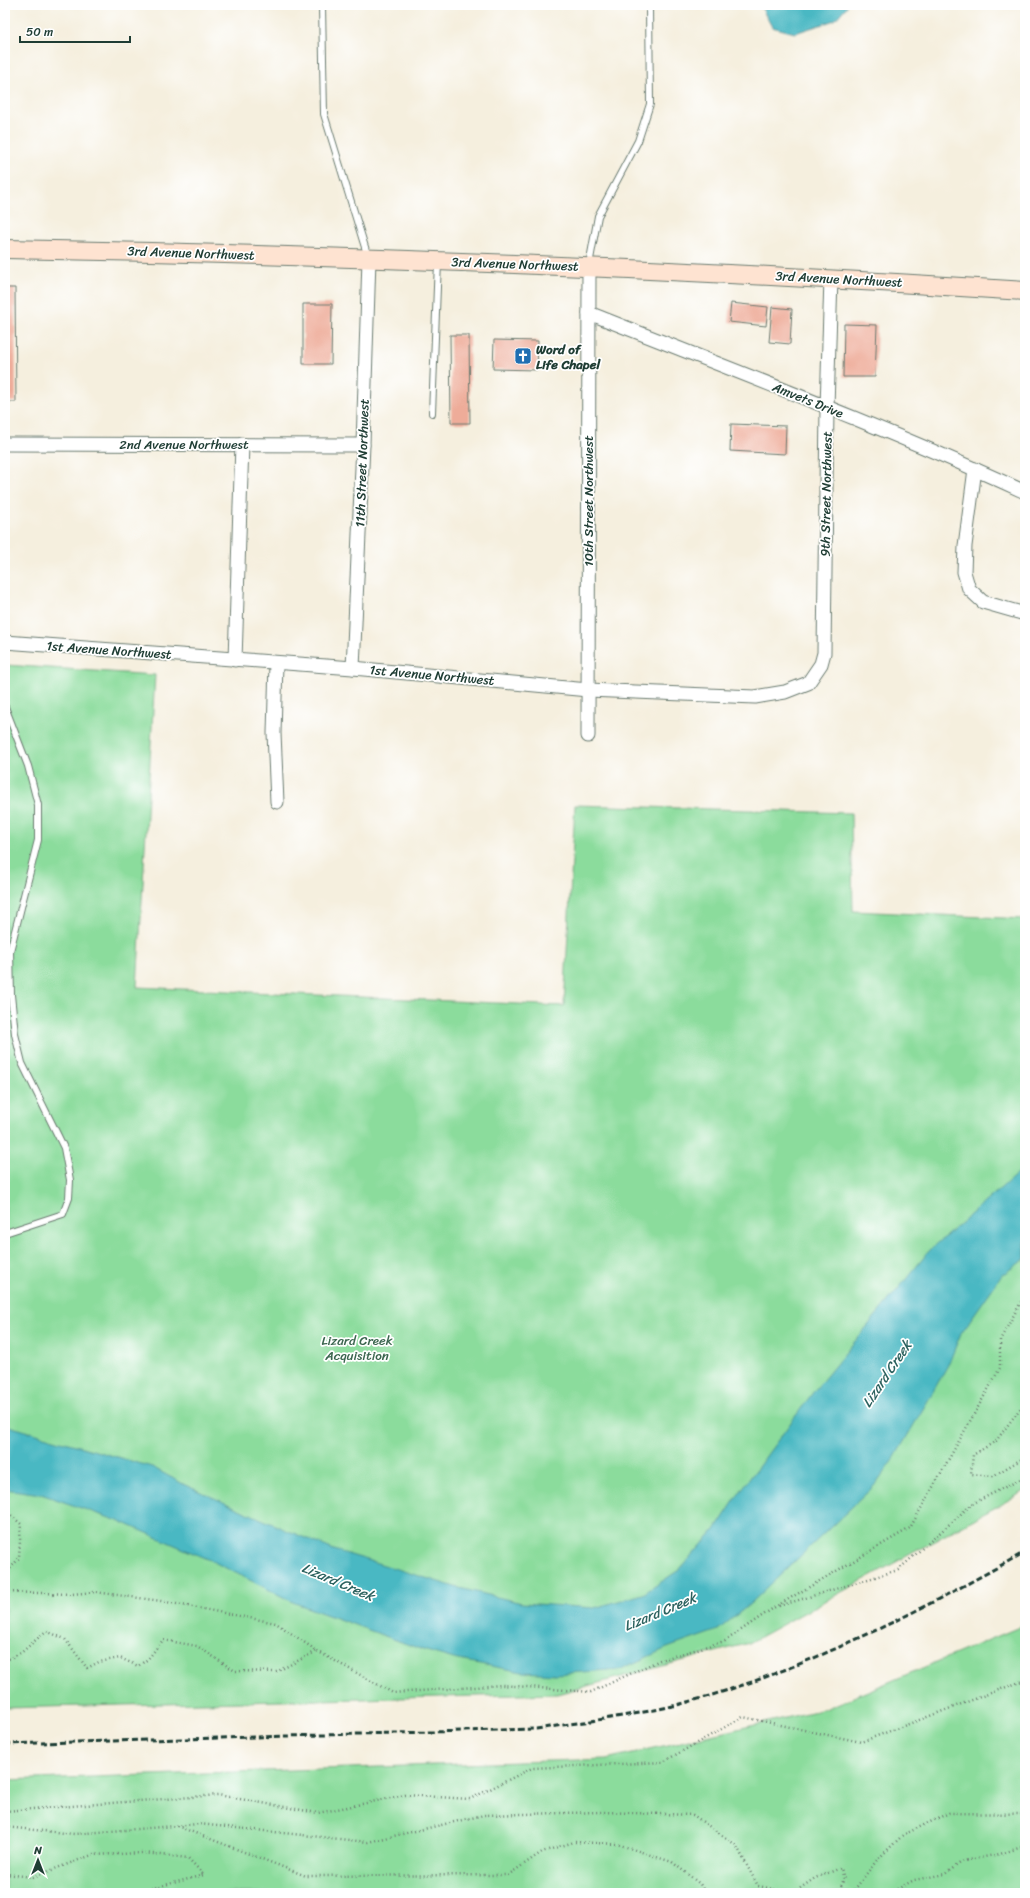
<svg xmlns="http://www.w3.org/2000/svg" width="1030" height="1898" viewBox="0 0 1030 1898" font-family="Sriracha,sans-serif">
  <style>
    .green { fill: #8bdc9c; stroke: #558c68 }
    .water { fill: #4ab8c3; stroke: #347a7c }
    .building { fill: #eeac99 }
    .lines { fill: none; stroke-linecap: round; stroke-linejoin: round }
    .service-casing { stroke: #6a7b70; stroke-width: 8 }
    .minor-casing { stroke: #6a7b70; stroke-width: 15 }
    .secondary-casing { stroke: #6a7b70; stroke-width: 20 }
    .path { stroke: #6a7b70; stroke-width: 2.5; stroke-dasharray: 1 3; stroke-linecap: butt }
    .service { stroke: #fff; stroke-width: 6 }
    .minor { stroke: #fff; stroke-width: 13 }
    .secondary { stroke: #fee3d1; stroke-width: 18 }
    .rail { stroke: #1f3d34; stroke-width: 3; stroke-dasharray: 6 3; stroke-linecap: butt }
    .labels { text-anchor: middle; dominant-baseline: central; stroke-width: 3.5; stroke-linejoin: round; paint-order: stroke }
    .street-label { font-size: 13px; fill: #1f3d34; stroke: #fff }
    .poi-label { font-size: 13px; font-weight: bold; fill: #1f3d34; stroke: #fff; text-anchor: start }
    .park-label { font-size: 13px; fill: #3a654e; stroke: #fff }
    .water-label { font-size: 14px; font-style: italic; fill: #2c625f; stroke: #fff }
  </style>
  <rect width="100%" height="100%" fill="#fff"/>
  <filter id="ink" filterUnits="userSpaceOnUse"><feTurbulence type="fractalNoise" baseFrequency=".025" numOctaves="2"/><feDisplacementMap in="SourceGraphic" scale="8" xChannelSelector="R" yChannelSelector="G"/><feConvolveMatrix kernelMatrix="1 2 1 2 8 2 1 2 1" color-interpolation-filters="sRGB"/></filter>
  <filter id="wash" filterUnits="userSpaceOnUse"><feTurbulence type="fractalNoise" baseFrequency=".012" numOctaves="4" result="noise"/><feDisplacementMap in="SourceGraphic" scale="16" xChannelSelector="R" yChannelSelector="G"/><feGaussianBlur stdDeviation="0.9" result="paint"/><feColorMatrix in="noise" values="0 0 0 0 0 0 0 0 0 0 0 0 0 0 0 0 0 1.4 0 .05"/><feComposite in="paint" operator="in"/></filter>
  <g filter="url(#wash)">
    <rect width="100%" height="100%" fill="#f5efde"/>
    <!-- green -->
    <g class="green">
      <path d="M 5,665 L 155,675 L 137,987 L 564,1006 L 575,805 L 851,813 L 853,911 L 1025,919 L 1025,1491 L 749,1643 L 557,1694 L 5,1708 Z"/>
      <path d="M 1025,1622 L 1025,1893 L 5,1893 L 5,1780 L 606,1759 L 825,1709 L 1017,1628 Z"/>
    </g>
    <!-- water -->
    <g class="water">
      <path d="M 760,5 L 848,5 L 835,20 L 795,33 L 772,27 Z"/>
      <path d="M 1025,1167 L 1025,1259 L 1002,1275 L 961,1333 L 949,1363 L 930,1397 L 895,1457 L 874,1486 L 750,1604 L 718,1630 L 667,1648 L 621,1669 L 556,1674 L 522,1672 L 454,1659 L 423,1650 L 295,1603 L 214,1562 L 124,1523 L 41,1494 L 5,1489 L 5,1425 L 152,1467 L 185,1485 L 286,1530 L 334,1550 L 374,1562 L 455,1587 L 522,1603 L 594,1608 L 643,1594 L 679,1570 L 715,1530 L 742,1489 L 814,1391 L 930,1250 Z"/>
    </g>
    <g id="blocks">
      <!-- building -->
      <g class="building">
        <path d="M 5,288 L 15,288 L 16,402 L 5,402 Z"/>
        <path d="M 731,303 L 768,307 L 766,326 L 729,322 Z"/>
        <path d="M 303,304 L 332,304 L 331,364 L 303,364 Z"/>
        <path d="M 772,307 L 792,309 L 790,344 L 769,342 Z"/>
        <path d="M 844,324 L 877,325 L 875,377 L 843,377 Z"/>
        <path d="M 450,335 L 469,335 L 470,423 L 451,423 Z"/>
        <path d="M 494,340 L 538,341 L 537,370 L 493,369 Z"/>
        <path d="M 731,424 L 786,426 L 785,454 L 730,451 Z"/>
      </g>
    </g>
  </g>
  <g filter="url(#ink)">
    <use href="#blocks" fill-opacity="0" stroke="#6a7b70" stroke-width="1"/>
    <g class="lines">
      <!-- service casing -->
      <g class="service-casing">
        <g id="service">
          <path d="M 322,5 L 324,114 L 368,257"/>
          <path d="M 589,265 L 598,216 L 638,141 L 650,104 L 649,5"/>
          <path d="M 432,413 L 438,262"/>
          <path d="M 5,707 L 28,766 L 38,805 L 38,840 L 10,951 L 11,995 L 15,1034 L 22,1063 L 64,1148 L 70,1180 L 69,1198 L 63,1214 L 5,1233"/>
        </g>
      </g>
      <!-- minor casing -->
      <g class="minor-casing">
        <g id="minor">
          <path d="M 589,313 C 735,371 882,426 1025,492"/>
          <path d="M 5,444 L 363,445"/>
          <path d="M 975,469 L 965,546 L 964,572 L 969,589 L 983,602 L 1025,614"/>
          <path d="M 5,642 L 353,668 L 588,690 L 755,697 L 785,692 L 808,683 L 821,664 L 824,653 L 827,407 L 831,278"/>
          <path d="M 235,660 L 242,444"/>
          <path d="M 276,663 L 274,733 L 277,802"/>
          <path d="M 353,668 L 363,445 L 369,259"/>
          <path d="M 588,736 L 589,266"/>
        </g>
      </g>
      <!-- secondary casing -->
      <g class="secondary-casing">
        <path id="secondary" d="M 5,249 C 345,255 685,269 1025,291"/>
      </g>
      <!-- path -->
      <g class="path">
        <path d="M 1025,1402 L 996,1441 L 973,1455 L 971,1474 L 993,1476 L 1025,1457"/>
        <path d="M 5,1510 L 21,1524 L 19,1558 L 5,1575"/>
        <path d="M 5,1592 L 72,1594 L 95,1592 L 161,1601 L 276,1623 L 317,1651 L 393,1693 L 502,1685 L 591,1692 L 660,1660 L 725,1641 L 775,1607 L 910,1528 L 1000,1368 L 1000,1340 L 1025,1295"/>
        <path d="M 779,1606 L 898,1570 L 972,1504 L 1025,1477"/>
        <path d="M 5,1661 L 22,1652 L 46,1631 L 65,1639 L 87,1668 L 99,1662 L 120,1658 L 138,1666 L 148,1659 L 163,1640 L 197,1646 L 235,1671 L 276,1672 L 317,1651"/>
        <path d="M 5,1811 L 218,1795 L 318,1813 L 405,1795 L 470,1799 L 532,1768 L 663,1762 L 743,1717 L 861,1742 L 1025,1680"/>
        <path d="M 177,1826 L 306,1876 L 508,1875 L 542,1852 L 574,1842 L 617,1844 L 672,1862 L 700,1884 L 705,1893"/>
        <path d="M 5,1827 L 74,1834 L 199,1824 L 368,1842 L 484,1815 L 602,1812 L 693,1815 L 736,1845 L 758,1886 L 793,1893 L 815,1878 L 841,1868 L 844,1879 L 838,1893"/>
        <path d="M 5,1874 L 33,1877 L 92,1855 L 144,1853 L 188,1858 L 204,1875 L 133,1893"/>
        <path d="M 233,1893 L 241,1890 L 242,1893"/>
        <path d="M 852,1893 L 877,1860 L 903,1835 L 949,1813 L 1025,1814"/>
        <path d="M 890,1893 L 914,1880 L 945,1874 L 963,1861 L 1000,1854 L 1025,1846"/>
      </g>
      <!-- service -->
      <use href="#service" class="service"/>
      <!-- minor -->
      <use href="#minor" class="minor"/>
      <!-- secondary -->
      <use href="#secondary" class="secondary"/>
      <!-- rail -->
      <path class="rail" d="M 5,1744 L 536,1729 C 583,1722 631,1716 677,1705 C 799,1673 915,1614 1025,1552"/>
    </g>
  </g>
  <!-- icons -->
  <defs>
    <g id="church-square" transform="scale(0.9)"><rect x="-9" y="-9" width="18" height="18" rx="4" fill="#1f6fb2" stroke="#fff"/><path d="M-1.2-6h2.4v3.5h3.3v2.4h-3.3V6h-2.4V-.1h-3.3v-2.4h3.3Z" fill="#fff"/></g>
  </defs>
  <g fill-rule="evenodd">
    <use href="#church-square" x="523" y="356"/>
  </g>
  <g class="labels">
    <!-- street labels -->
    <g class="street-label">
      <text transform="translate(191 253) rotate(2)">3rd Avenue Northwest</text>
      <text transform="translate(515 264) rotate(2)">3rd Avenue Northwest</text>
      <text transform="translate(839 279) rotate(3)">3rd Avenue Northwest</text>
      <text transform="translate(808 400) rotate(22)">Amvets Drive</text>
      <text x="184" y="444">2nd Avenue Northwest</text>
      <text transform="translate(362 463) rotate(-88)">11th Street Northwest</text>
      <text transform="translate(826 494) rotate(-89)">9th Street Northwest</text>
      <text transform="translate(588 501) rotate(-90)">10th Street Northwest</text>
      <text transform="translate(109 650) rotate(4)">1st Avenue Northwest</text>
      <text transform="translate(432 675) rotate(5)">1st Avenue Northwest</text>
    </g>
    <!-- poi labels -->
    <g class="poi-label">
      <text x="536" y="349">Word of<tspan x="536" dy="15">Life Chapel</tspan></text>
    </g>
    <!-- park labels -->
    <g class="park-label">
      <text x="357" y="1340">Lizard Creek<tspan x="357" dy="15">Acquisition</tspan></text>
    </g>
    <!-- water labels -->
    <g class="water-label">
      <text transform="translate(887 1374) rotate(-56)">Lizard Creek</text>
      <text transform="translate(338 1582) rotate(23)">Lizard Creek</text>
      <text transform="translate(660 1612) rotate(-23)">Lizard Creek</text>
    </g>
  </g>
  <!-- margin -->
  <rect width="1030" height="1898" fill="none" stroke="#fff" stroke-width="20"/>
  <!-- north arrow -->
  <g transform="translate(38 1860)" stroke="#ffffff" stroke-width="3" paint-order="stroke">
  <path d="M0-3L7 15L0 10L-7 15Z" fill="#1f3d34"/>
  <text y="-6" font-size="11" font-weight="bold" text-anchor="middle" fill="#1f3d34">N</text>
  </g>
  <!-- scale -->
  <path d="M20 36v6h110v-6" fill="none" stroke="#1f3d34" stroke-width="2"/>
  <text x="26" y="36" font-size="12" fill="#1f3d34" stroke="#ffffff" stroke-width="3" paint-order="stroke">50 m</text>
</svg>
